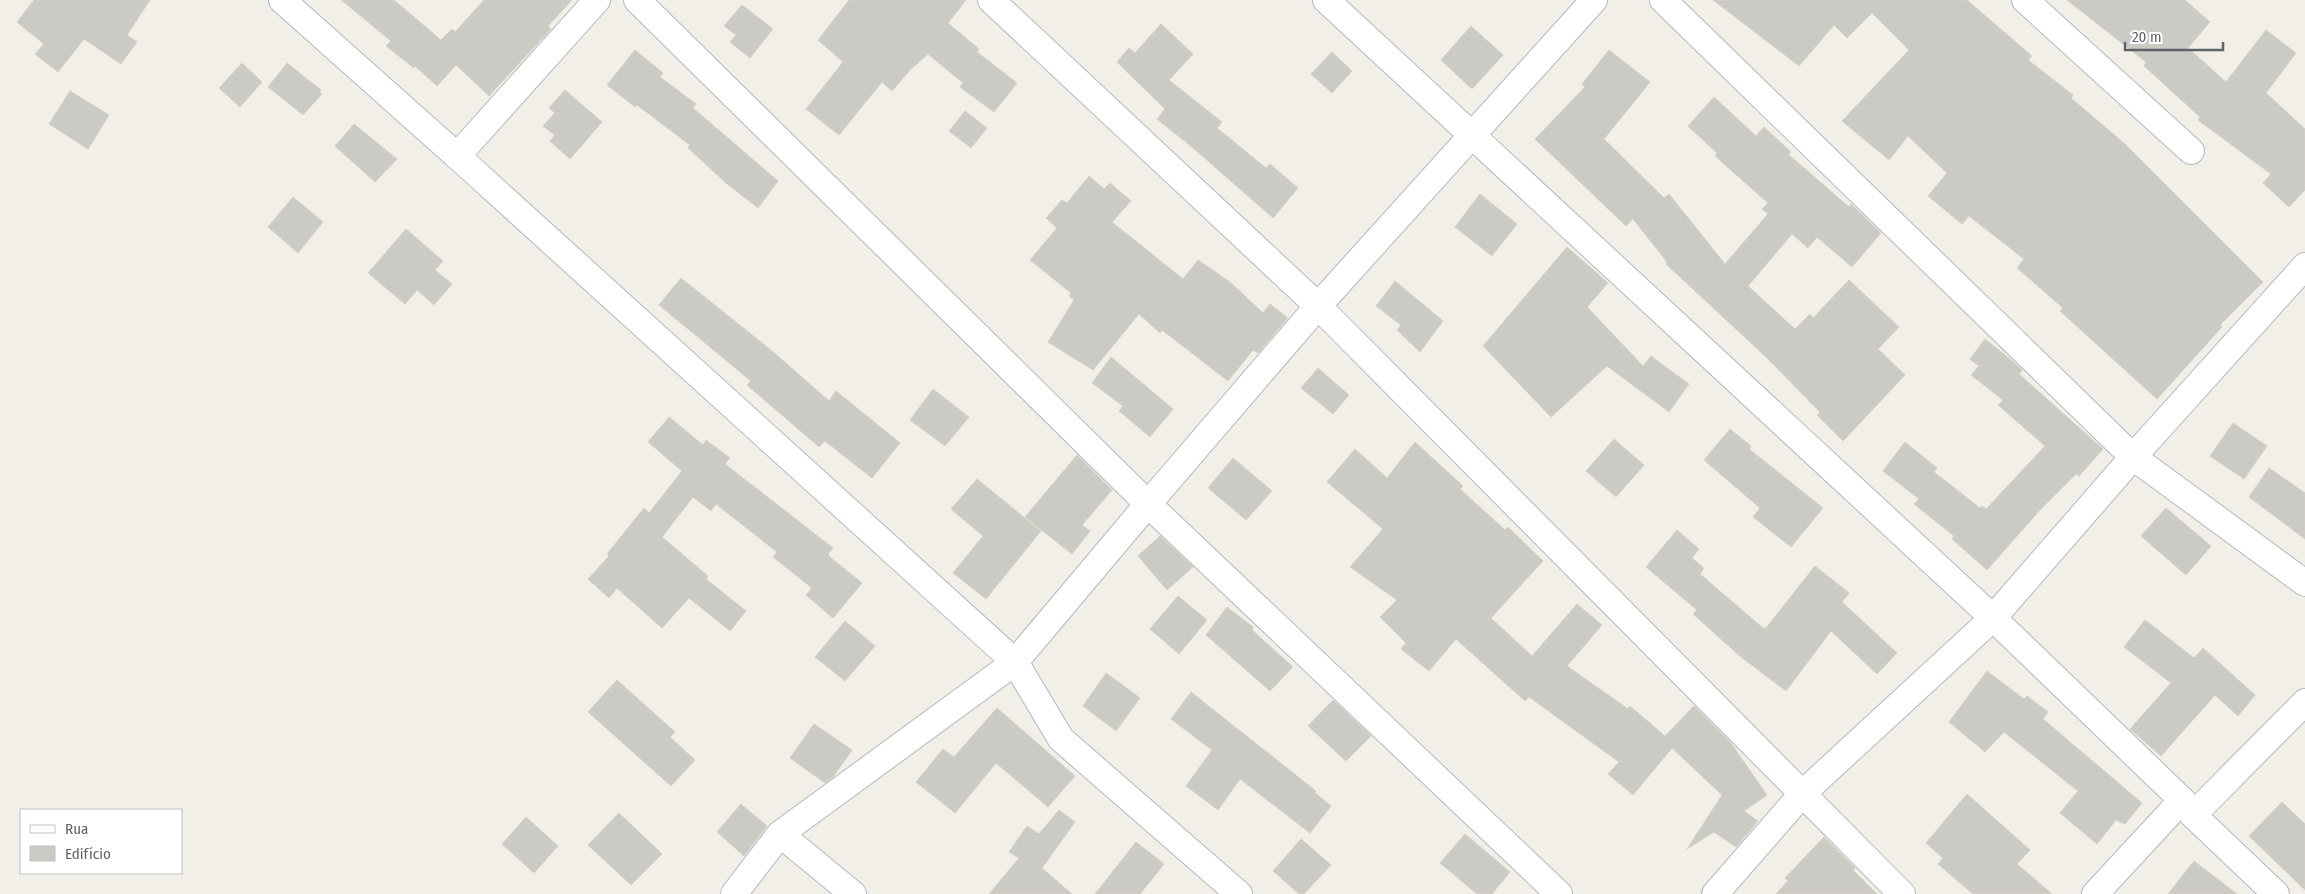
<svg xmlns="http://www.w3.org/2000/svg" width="2305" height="894" viewBox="0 0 2305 894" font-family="'Fira Sans Condensed',sans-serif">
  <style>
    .building { fill: #cccac5; stroke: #d6d1c6 }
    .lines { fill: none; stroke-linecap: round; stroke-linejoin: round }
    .minor-casing { stroke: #b5b8bc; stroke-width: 28 }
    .minor { stroke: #fff; stroke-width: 26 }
  </style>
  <rect width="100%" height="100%" fill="#f1efe8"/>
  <!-- building -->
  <g class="building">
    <path d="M 34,0 L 150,0 L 127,35 L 137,42 L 121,64 L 84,39 L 58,72 L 35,54 L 44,44 L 17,22 Z"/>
    <path d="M 341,0 L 394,0 L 441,40 L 452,29 L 455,32 L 484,0 L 572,0 L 548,26 L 551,29 L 489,96 L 456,65 L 437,86 L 415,66 L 414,68 L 386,46 L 391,41 Z"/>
    <path d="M 849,0 L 966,0 L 948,23 L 979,49 L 977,52 L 1017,83 L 994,112 L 960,87 L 963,83 L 928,54 L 910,70 L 892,91 L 882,82 L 839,135 L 806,109 L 843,62 L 818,40 Z"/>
    <path d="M 1713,0 L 1967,0 L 2032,56 L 2028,60 L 2073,95 L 2071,98 L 2125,144 L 2263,282 L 2220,325 L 2222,327 L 2157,399 L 2060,311 L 2063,308 L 2017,268 L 2024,259 L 1969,216 L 1962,224 L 1928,196 L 1947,173 L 1908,136 L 1889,160 L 1842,121 L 1909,50 L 1872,13 L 1847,38 L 1834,25 L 1799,66 Z"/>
    <path d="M 2067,0 L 2185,0 L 2210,22 L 2188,48 L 2226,82 L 2266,30 L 2296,53 L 2266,93 L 2305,129 L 2305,190 L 2289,207 L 2263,183 L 2271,174 L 2198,120 L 2200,117 L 2144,66 L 2146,62 Z"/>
    <path d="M 742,5 L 773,29 L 750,58 L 730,42 L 736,35 L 724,26 Z"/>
    <path d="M 1161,24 L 1193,54 L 1169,80 L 1222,122 L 1217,128 L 1266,168 L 1270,164 L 1298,188 L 1273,218 L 1192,147 L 1157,119 L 1165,109 L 1117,62 L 1129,48 L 1135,53 Z"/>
    <path d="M 1471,26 L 1503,55 L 1472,89 L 1441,60 Z"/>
    <path d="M 635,50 L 663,73 L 660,77 L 696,104 L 693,108 L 778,181 L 758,208 L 726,183 L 688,148 L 690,145 L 637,105 L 635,107 L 607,85 Z"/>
    <path d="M 1609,50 L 1650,82 L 1604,139 L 1664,198 L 1669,194 L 1725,264 L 1768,214 L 1762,209 L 1768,203 L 1715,156 L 1717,153 L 1688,126 L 1714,97 L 1756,136 L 1764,127 L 1791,152 L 1788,154 L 1849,207 L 1851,204 L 1881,233 L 1852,267 L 1817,237 L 1808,248 L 1792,234 L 1748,286 L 1795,329 L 1810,314 L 1813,318 L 1849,280 L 1899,327 L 1878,349 L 1905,375 L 1843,441 L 1817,415 L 1820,412 L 1767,358 L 1666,264 L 1667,262 L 1633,219 L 1626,226 L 1535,139 L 1585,87 L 1582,84 Z"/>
    <path d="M 1332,52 L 1352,71 L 1332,93 L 1311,74 Z"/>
    <path d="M 242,63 L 262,82 L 240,107 L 219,88 Z"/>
    <path d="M 287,63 L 321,90 L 319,92 L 322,94 L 303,115 L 268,87 Z"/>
    <path d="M 565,90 L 602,122 L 570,159 L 550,141 L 555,135 L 543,126 L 555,113 L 549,108 Z"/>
    <path d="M 70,91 L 109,115 L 88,149 L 49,124 Z"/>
    <path d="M 965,111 L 987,128 L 971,148 L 949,131 Z"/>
    <path d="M 354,124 L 397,159 L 375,182 L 335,146 Z"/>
    <path d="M 1089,176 L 1104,189 L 1110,183 L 1131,201 L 1112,222 L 1183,279 L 1198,260 L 1230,282 L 1263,313 L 1270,304 L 1288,318 L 1258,353 L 1253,350 L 1228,381 L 1162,330 L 1160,333 L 1139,314 L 1093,370 L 1048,342 L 1074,300 L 1069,296 L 1071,293 L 1030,260 L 1057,228 L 1046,218 L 1062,200 L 1067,203 Z"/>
    <path d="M 1480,194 L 1517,224 L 1492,256 L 1455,227 Z"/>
    <path d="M 293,197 L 323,222 L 298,253 L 268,227 Z"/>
    <path d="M 406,229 L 443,261 L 435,270 L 452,284 L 434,305 L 417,290 L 405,304 L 368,273 Z"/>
    <path d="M 1567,247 L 1608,283 L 1587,307 L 1643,366 L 1651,356 L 1689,384 L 1669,412 L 1607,366 L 1551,417 L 1483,346 Z"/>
    <path d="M 681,278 L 771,350 L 829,401 L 836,391 L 900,443 L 872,478 L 825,441 L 819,447 L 747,385 L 751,381 L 659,305 Z"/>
    <path d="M 1395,281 L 1443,321 L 1420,352 L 1397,330 L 1401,325 L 1376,306 Z"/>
    <path d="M 1985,339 L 2010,359 L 2022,370 L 2019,374 L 2103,449 L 2079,476 L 2076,474 L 2040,510 L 1987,570 L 1952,539 L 1954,536 L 1914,504 L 1919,499 L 1883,471 L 1905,442 L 1937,468 L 1934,472 L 1980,508 L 1982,506 L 1986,509 L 2045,446 L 1998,405 L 2003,400 L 1971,375 L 1979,366 L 1970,359 Z"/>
    <path d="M 1111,357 L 1173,409 L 1150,437 L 1119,411 L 1123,406 L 1092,383 Z"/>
    <path d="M 1318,368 L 1349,395 L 1333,414 L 1301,388 Z"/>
    <path d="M 933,389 L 969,417 L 945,446 L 910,420 Z"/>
    <path d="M 669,417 L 703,445 L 706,440 L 730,458 L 725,464 L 833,548 L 828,554 L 830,557 L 862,583 L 833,618 L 806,595 L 812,588 L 773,557 L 777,552 L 716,504 L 711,511 L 693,497 L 662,537 L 708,576 L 706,579 L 746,611 L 730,631 L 689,598 L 662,628 L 617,588 L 609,598 L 588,579 L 609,556 L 607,554 L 644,508 L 649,513 L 682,471 L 648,442 Z"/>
    <path d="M 2233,423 L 2267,446 L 2244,479 L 2210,456 Z"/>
    <path d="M 1730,429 L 1751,446 L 1749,449 L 1823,508 L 1791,547 L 1753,517 L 1760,508 L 1704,460 Z"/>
    <path d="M 1614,439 L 1644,465 L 1616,497 L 1586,471 Z"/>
    <path d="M 1415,442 L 1463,486 L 1460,489 L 1505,530 L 1508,527 L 1543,561 L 1491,618 L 1532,656 L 1577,604 L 1602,625 L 1567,666 L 1628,709 L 1630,706 L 1665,736 L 1694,706 L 1730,742 L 1767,795 L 1744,811 L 1758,821 L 1736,847 L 1714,832 L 1687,849 L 1722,795 L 1672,748 L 1633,795 L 1608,774 L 1619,762 L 1529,697 L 1525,701 L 1456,639 L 1429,671 L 1401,649 L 1406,643 L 1380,617 L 1397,600 L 1350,567 L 1383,529 L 1327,482 L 1355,449 L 1387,478 Z"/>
    <path d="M 1077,455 L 1112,490 L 1082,525 L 1090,531 L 1072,554 L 1025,517 Z"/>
    <path d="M 1233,458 L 1272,491 L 1246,520 L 1208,488 Z"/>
    <path d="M 2269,468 L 2305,493 L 2305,539 L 2249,497 Z"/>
    <path d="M 977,479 L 1041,531 L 986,599 L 953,573 L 983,536 L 951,509 Z"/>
    <path d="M 2166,508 L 2211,546 L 2186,575 L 2141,536 Z"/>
    <path d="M 1677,530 L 1699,549 L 1692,558 L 1704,568 L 1700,574 L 1763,628 L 1766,628 L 1815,566 L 1849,593 L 1842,602 L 1897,653 L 1877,674 L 1831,631 L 1786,691 L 1741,657 L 1693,614 L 1697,610 L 1646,567 Z"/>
    <path d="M 1160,536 L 1193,567 L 1167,590 L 1138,556 Z"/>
    <path d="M 1178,596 L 1207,620 L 1179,654 L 1150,629 Z"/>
    <path d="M 1227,607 L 1253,627 L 1252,630 L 1293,667 L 1270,691 L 1206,635 Z"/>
    <path d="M 2145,620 L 2194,658 L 2203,648 L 2255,695 L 2238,716 L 2215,695 L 2161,756 L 2130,729 L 2171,683 L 2124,647 Z"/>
    <path d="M 845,621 L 875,646 L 845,681 L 815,657 Z"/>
    <path d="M 1987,671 L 2024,699 L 2027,696 L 2048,712 L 2043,719 L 2142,803 L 2125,824 L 2116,820 L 2097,844 L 2060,813 L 2078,791 L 2004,732 L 1985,752 L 1949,722 Z"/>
    <path d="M 1106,673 L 1140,698 L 1116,731 L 1083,706 Z"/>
    <path d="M 617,680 L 675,732 L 670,737 L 695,760 L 671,786 L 588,712 Z"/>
    <path d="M 1191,692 L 1316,791 L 1314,792 L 1331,806 L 1310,833 L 1240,779 L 1218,810 L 1186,786 L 1212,750 L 1171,719 Z"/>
    <path d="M 1333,700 L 1371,736 L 1346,761 L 1308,726 Z"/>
    <path d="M 997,708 L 1075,776 L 1048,807 L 996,763 L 955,813 L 916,782 L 943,749 L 954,757 Z"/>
    <path d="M 814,724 L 852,750 L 833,777 L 825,783 L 790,758 Z"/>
    <path d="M 1967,794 L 2030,850 L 2017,864 L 2052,894 L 1973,894 L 1938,864 L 1943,858 L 1926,843 Z"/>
    <path d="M 2282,802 L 2305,824 L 2305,890 L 2249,836 Z"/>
    <path d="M 741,804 L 767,826 L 744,856 L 717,832 Z"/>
    <path d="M 1059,810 L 1075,822 L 1042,868 L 1072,894 L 989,894 L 1019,858 L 1009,852 L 1027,826 L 1039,834 Z"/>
    <path d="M 619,813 L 662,854 L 631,885 L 588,845 Z"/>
    <path d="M 526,817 L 558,846 L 534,873 L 502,844 Z"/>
    <path d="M 1465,834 L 1510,872 L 1492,894 L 1477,894 L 1440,863 Z"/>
    <path d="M 1824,837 L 1855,868 L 1853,870 L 1877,894 L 1776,894 L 1788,881 L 1785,878 Z"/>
    <path d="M 1301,839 L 1331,865 L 1304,894 L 1299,894 L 1273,871 Z"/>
    <path d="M 1136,842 L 1164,864 L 1140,894 L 1095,894 Z"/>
    <path d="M 2194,861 L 2237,894 L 2168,894 Z"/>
  </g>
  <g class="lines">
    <!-- minor casing -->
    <g class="minor-casing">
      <g id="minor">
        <path d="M 282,0 L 457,156 L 597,0"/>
        <path d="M 637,0 L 1148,504 L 1318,306 L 991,0"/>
        <path d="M 1326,0 L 1993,618 L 1803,793 L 1715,894"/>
        <path d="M 1594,0 L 1318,306 L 1902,894"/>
        <path d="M 1663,0 L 2133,457 L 2305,266"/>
        <path d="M 2025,0 L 2191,151"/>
        <path d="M 457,156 L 1015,662 L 1061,739 L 1239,894"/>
        <path d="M 2193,815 L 2305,702"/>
        <path d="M 780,834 L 853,894"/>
        <path d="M 734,894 L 780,834 L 1015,662 L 1148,504 L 1559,894"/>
        <path d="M 2095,894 L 2182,800"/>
        <path d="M 2276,894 L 2193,815 L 2182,800 L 1993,618 L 2133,457 L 2305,583"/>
      </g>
    </g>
    <!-- minor -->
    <use href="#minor" class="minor"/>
  </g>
  <!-- legend -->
  <rect x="20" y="809" width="162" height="65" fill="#ffffff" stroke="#bfc1c3"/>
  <rect x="30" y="825" width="25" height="8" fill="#ffffff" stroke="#bfc1c3"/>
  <text x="65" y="834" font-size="15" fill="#5f6368">Rua</text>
  <rect x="30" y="846" width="25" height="15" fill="#cccac5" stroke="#bfc1c3"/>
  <text x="65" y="859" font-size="15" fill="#5f6368">Edifício</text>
  <!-- scale -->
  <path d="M2125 42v8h98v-8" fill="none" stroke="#5f6368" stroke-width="2.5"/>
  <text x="2132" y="42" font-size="15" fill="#5f6368" stroke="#ffffff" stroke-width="4" paint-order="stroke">20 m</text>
</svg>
